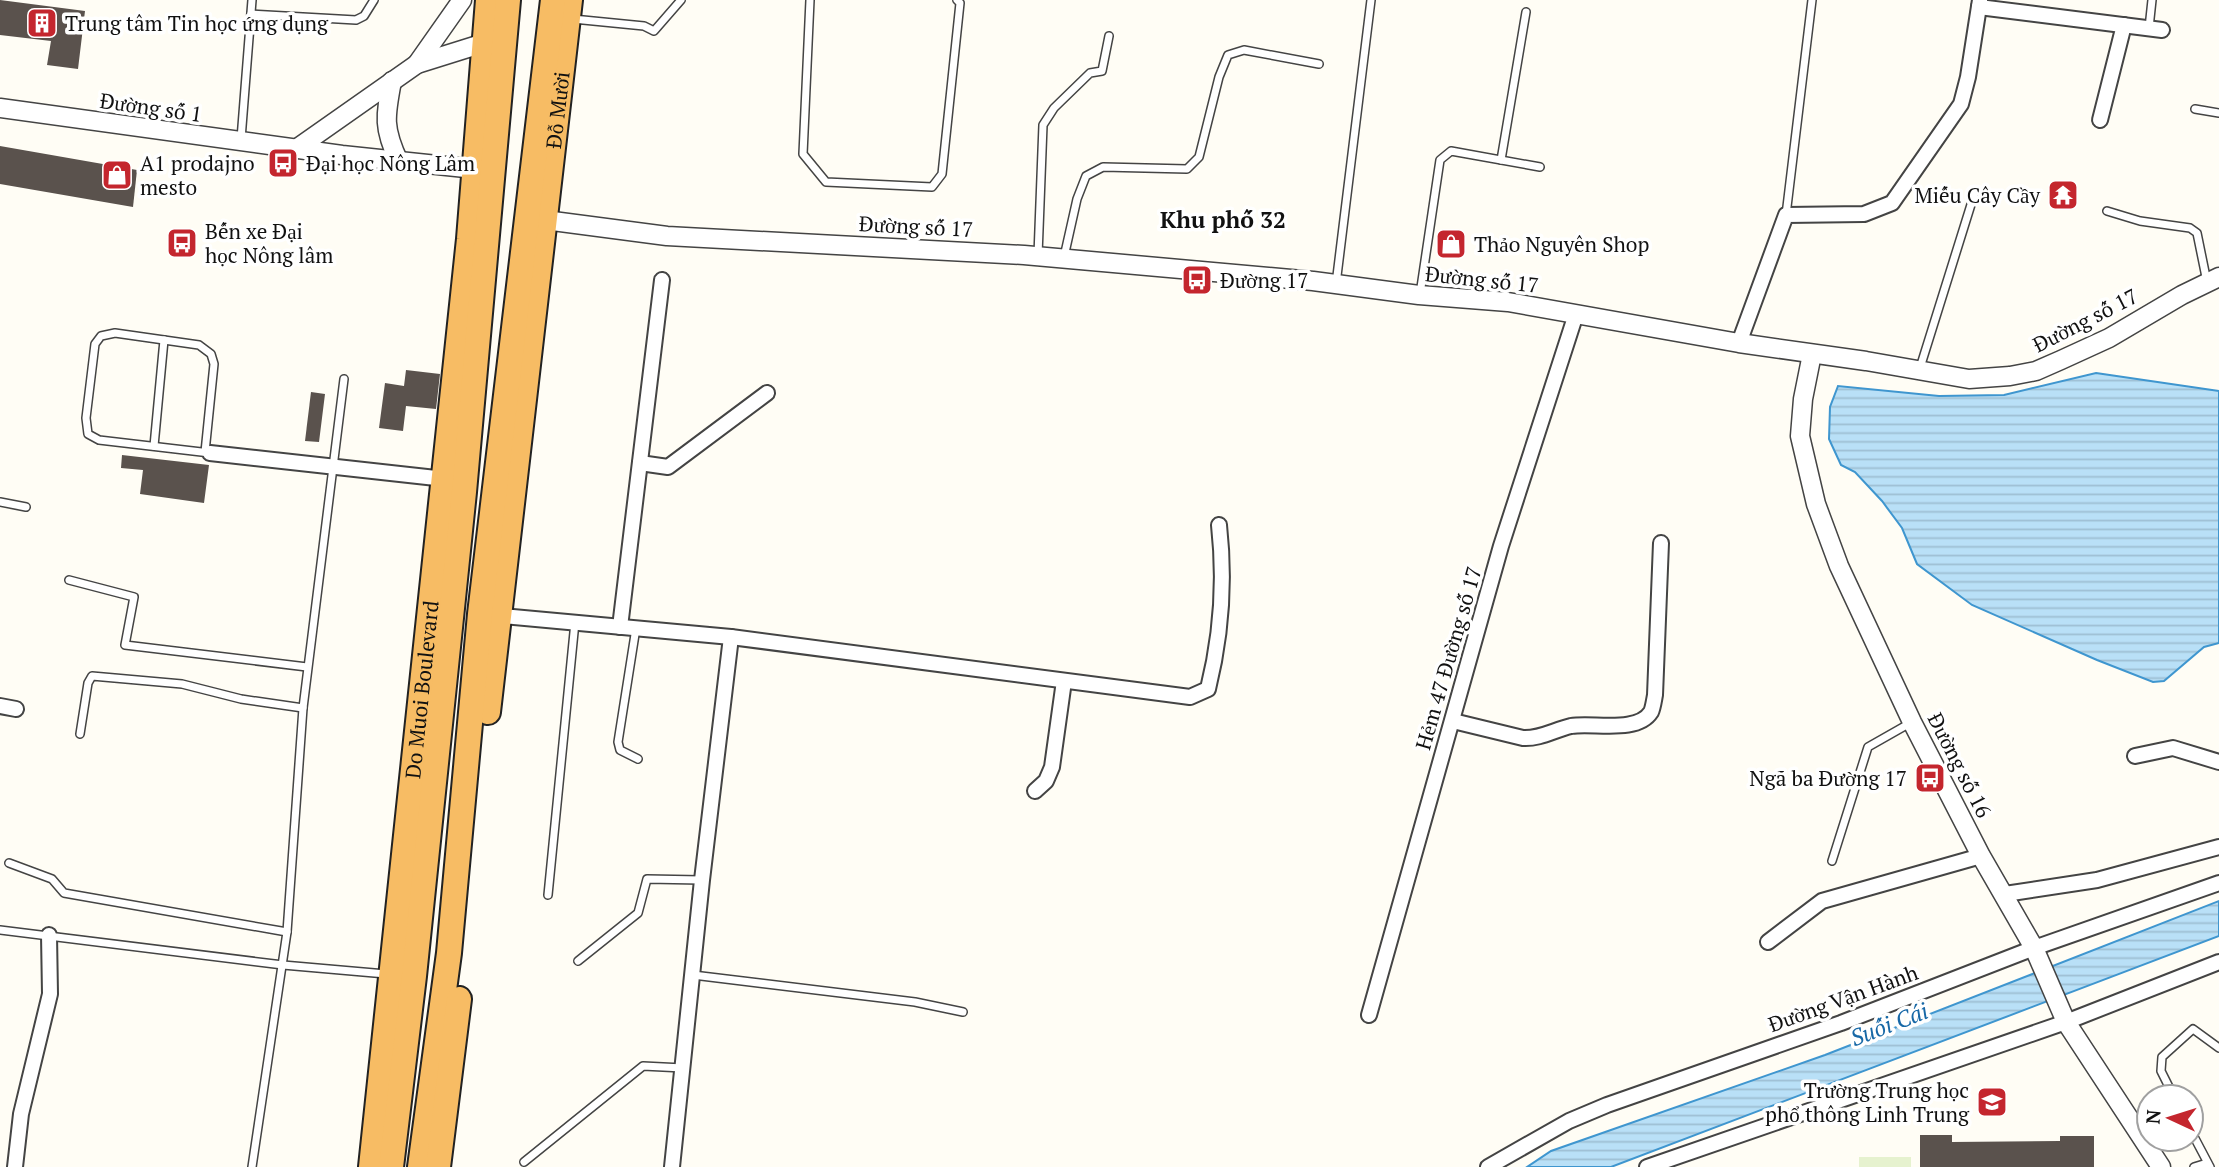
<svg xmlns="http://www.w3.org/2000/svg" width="2219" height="1167" viewBox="0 0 2219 1167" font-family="'PT Serif',serif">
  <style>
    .pitch { fill: #e6f2cf }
    .water { fill: url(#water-rules); stroke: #3f96cf; stroke-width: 2 }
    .building { fill: #5a524d }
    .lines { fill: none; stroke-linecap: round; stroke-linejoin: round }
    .service-casing { stroke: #444; stroke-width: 10 }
    .minor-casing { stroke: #444; stroke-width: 18 }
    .tertiary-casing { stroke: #444; stroke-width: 21 }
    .trunk-casing { stroke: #222; stroke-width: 28 }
    .service { stroke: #fff; stroke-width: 7 }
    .minor { stroke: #fff; stroke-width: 14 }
    .tertiary { stroke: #fff; stroke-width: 18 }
    .trunk { stroke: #f7bc64; stroke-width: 24 }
    .labels { text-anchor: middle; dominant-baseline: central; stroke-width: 7; stroke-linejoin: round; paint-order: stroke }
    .poi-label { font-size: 21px; fill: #111; stroke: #fff; text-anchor: start }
    .street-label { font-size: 21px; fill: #111; stroke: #fff }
    .neighbourhood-label { font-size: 23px; font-weight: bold; fill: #111; stroke: #fff }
    .water-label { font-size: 23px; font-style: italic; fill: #1768a6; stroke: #fff }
  </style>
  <defs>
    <pattern id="water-rules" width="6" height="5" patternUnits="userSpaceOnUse" patternTransform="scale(1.75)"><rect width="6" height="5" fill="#b9e0f7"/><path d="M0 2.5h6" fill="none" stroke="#9ebfd3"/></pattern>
  </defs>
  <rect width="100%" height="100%" fill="#fffdf5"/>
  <!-- pitch -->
  <rect class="pitch" x="1859" y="1157" width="52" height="10"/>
  <!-- water -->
  <g class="water">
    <path d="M 2096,373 L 2219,391 L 2219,643 L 2204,647 L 2164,681 L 2153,682 L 2097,660 L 1972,605 L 1917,564 L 1902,528 L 1882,501 L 1855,472 L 1841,465 L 1829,439 L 1830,407 L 1838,386 L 1939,396 L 2004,395 Z"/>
    <path d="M 2219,901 L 2219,936 L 1611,1167 L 1527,1167 L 1551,1151 L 1825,1055 Z"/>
  </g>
  <!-- building -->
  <g class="building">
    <path d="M 0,0 L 85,11 L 78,69 L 47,65 L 51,41 L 0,35 Z"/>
    <path d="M 0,146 L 137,170 L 133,207 L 0,184 Z"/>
    <path d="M 406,370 L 440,374 L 436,409 L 406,406 L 403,431 L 379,428 L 385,383 L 404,386 Z"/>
    <path d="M 311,392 L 325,394 L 319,442 L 305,441 Z"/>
    <path d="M 122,455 L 209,465 L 204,503 L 140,494 L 143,470 L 121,468 Z"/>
    <path d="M 1920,1135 L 1952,1135 L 1952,1142 L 2060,1141 L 2060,1136 L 2094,1136 L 2094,1167 L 1920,1167 Z"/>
  </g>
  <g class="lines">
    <!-- service casing -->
    <g class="service-casing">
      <g id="service">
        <path d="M 810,0 L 803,154 L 826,182 L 932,187 L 942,174 L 960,3 L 957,0"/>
        <path d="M 251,14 L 356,20 L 364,16 L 374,0"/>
        <path d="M 573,19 L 644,26 L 654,31 L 681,0"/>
        <path d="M 2149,28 L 2152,0"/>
        <path d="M 2195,109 L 2219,113"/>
        <path d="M 241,139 L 252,0"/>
        <path d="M 1501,160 L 1526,12"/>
        <path d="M 2107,211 L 2140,221 L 2190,228 L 2197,233 L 2207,282"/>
        <path d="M 1786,215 L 1812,0"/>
        <path d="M 1038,255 L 1043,125 L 1054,108 L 1090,73 L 1102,71 L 1109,36"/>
        <path d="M 1064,257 L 1077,199 L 1086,176 L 1103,167 L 1187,169 L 1199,157 L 1219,77 L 1228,55 L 1244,50 L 1319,64"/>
        <path d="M 1336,284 L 1371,0"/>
        <path d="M 1420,294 L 1440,160 L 1451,151 L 1540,167"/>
        <path d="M 1919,371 L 1974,195"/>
        <path d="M 154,446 L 164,340"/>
        <path d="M 205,452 L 214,364 L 211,354 L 199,345 L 115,333 L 101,336 L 95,344 L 86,418 L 88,434 L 99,440 L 210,453"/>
        <path d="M 0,502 L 26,507"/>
        <path d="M 69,580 L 134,597 L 125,645 L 307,667"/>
        <path d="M 636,628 L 618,742 L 620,750 L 638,759"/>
        <path d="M 80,734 L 88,683 L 92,676 L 182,684 L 241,699 L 303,708"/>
        <path d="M 1832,861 L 1868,747 L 1912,722"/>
        <path d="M 9,863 L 52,879 L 64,893 L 287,932"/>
        <path d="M 548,895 L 575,622"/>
        <path d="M 0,930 L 283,965 L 386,974"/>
        <path d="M 578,961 L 638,913 L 647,879 L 701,880"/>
        <path d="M 693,975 L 915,1002 L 963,1012"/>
        <path d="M 2174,1097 L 2161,1071 L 2162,1057 L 2193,1029 L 2219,1048"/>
        <path d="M 2191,1131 L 2210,1167"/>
        <path d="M 524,1162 L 643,1066 L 683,1068"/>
        <path d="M 252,1167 L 287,932 L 303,708 L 344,379"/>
        <path d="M 2194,1167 L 2207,1163"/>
      </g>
    </g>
    <!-- minor casing -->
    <g class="minor-casing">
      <g id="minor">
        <path d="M 1979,7 L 2162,30"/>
        <path d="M 2100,120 L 2124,25"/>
        <path d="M 1739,343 L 1786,215 L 1864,214 L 1892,203 L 1961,104 L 1968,77 L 1980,0"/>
        <path d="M 210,453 L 445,479"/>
        <path d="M 640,463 L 668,467 L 767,393"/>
        <path d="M 492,615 L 731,637 L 1190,697 L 1208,689 C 1221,637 1225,579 1219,525"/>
        <path d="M 620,627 L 662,280"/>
        <path d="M 0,706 L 16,709"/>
        <path d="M 1453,721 L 1523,738 C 1540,739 1554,730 1571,726 C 1592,722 1637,734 1651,712 C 1653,708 1654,700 1655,695 L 1661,543"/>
        <path d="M 2135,756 L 2173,748 L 2219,762"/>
        <path d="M 1035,791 L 1046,781 L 1052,767 L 1064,681"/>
        <path d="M 2005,894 L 2097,880 L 2219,847"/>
        <path d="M 1768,942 L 1822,901 L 1981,856"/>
        <path d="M 1369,1015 L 1501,546 L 1576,314"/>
        <path d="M 15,1167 L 21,1114 L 50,994 L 49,935"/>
        <path d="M 672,1167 L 702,880 L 731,637"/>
        <path d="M 1488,1167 L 1569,1121 L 1607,1105 L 1841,1023 L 2034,948 L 2219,883"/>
        <path d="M 1647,1167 L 2066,1022 L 2219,962"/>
      </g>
    </g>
    <!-- tertiary casing -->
    <g class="tertiary-casing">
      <g id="tertiary">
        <path d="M 417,64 L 462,0"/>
        <path d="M 392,81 C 385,117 383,128 399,162"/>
        <path d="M 0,108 L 342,155 L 475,169"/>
        <path d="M 296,149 L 417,64 L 484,43"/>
        <path d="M 545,220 L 667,236 L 1024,255 L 1313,281 L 1419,295 L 1508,302 L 1739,343 L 1866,361 L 1969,379 L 2010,376 L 2036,371 L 2061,360 L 2109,338 L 2182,295 L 2219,277"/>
        <path d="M 1812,354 L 1803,399 L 1800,436 L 1816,504 L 1839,566 L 1912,722 L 1981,856 L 2034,948 L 2066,1022 L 2161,1167"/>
      </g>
    </g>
    <!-- trunk casing -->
    <g class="trunk-casing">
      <g id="trunk">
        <path id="s1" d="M 488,712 L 570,0"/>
        <path id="s2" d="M 371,1167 L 469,239 L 488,0"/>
        <path d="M 391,1167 L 414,976 L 464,492 L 508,0"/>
        <path d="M 420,1167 L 449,953 L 480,614 L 553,0"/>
        <path d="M 438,1167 L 459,999"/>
      </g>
    </g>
    <!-- service -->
    <use href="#service" class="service"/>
    <!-- minor -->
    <use href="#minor" class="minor"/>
    <!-- tertiary -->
    <use href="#tertiary" class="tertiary"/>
    <!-- trunk -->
    <use href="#trunk" class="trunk"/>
  </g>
  <!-- icons -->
  <defs>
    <g id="building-square" transform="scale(1.575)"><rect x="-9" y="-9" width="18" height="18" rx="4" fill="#c4262e" stroke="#fff"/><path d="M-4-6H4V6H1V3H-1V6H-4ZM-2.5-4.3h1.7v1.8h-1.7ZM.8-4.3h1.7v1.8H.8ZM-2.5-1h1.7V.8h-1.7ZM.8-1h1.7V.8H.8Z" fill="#fff"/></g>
    <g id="bus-square" transform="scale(1.575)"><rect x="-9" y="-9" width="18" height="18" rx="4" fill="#c4262e" stroke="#fff"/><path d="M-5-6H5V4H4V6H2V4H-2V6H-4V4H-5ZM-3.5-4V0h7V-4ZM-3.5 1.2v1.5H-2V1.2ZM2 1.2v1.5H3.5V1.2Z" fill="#fff"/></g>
    <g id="shop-square" transform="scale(1.575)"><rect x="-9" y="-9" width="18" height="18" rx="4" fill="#c4262e" stroke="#fff"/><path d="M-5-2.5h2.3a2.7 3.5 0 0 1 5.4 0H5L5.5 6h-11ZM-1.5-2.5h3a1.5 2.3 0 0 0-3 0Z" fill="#fff"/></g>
    <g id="temple-square" transform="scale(1.575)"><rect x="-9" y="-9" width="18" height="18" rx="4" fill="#c4262e" stroke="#fff"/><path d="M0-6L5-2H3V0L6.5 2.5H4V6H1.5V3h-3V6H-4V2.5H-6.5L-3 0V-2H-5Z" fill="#fff"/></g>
    <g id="school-square" transform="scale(1.575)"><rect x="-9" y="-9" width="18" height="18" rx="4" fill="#c4262e" stroke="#fff"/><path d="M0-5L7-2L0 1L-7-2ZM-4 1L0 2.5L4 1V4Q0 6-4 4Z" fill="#fff"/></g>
  </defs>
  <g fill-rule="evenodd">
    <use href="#building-square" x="42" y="23"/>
    <use href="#bus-square" x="283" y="163"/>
    <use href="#shop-square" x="117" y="175"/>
    <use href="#temple-square" x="2063" y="195"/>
    <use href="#bus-square" x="182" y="243"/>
    <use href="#shop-square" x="1451" y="244"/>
    <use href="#bus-square" x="1197" y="280"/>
    <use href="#bus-square" x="1930" y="778"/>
    <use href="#school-square" x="1992" y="1102"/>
  </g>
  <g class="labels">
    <!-- poi labels -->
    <g class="poi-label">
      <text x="65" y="23">Trung tâm Tin học ứng dụng</text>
      <text x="140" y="163">A1 prodajno<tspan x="140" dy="24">mesto</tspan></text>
      <text x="306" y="163">Đại học Nông Lâm</text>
      <text x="2040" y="195" text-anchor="end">Miếu Cây Cầy</text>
      <text x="205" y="231">Bến xe Đại<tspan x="205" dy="24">học Nông lâm</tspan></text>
      <text x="1474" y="244">Thảo Nguyên Shop</text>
      <text x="1220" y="280">Đường 17</text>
      <text x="1907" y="778" text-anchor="end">Ngã ba Đường 17</text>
      <text x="1969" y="1090" text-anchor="end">Trường Trung học<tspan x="1969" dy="24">phổ thông Linh Trung</tspan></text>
    </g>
    <!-- street labels -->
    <g class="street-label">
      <text transform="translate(151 107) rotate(8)">Đường số 1</text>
      <text stroke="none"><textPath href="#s1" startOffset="606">Đỗ Mười</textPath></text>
      <text transform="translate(916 226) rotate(3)">Đường số 17</text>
      <text transform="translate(1482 279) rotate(6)">Đường số 17</text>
      <text transform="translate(2085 320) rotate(-27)">Đường số 17</text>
      <text transform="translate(1448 658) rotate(-74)">Hẻm 47 Đường số 17</text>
      <text stroke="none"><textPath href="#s2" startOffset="480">Do Muoi Boulevard</textPath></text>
      <text transform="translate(1960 765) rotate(63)">Đường số 16</text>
      <text transform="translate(1843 998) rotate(-20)">Đường Vận Hành</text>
    </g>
    <!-- neighbourhood labels -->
    <g class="neighbourhood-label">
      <text x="1223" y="219">Khu phố 32</text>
    </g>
    <!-- water labels -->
    <g class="water-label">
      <text transform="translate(1889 1024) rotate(-21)">Suối Cái</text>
    </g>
  </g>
  <!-- north arrow -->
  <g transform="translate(2170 1118) rotate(274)"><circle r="33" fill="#ffffff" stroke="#a0a0a0" stroke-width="2"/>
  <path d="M0-5L12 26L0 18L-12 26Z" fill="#c4262e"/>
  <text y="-10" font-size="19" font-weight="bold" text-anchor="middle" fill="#111111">N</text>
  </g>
</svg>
